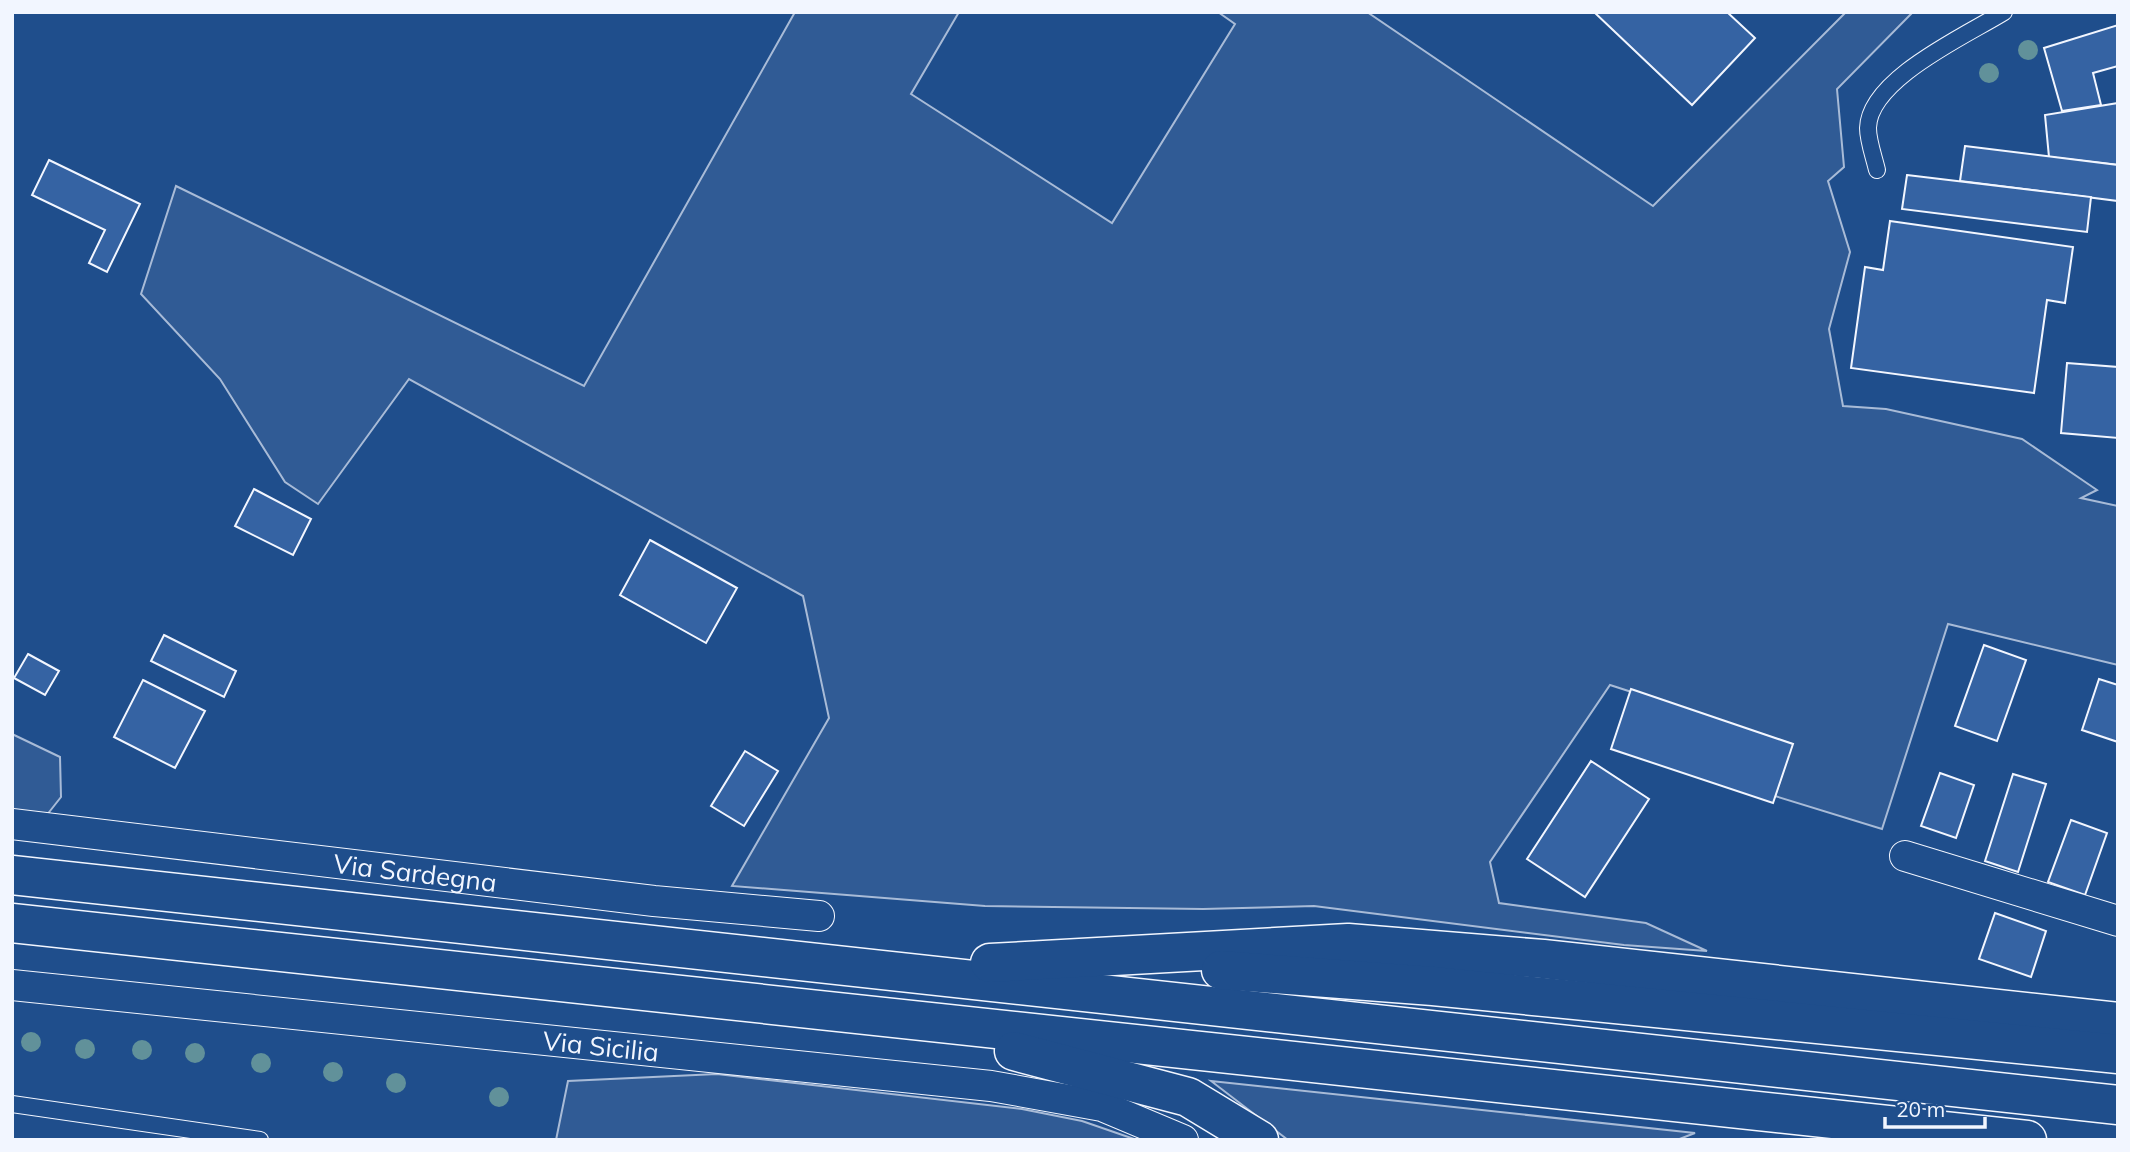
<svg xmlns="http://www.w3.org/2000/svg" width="2130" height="1152" viewBox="0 0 2130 1152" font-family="Mulish,sans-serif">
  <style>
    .green { fill: #305b95; stroke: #a8bbd7; stroke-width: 2 }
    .building { fill: #3563a3; stroke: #f2f6ff; stroke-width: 2 }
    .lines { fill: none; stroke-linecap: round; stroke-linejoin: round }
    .lane-casing { stroke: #f2f6ff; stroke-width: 18 }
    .street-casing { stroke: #f2f6ff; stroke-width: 32 }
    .highway-casing { stroke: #f2f6ff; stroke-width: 41 }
    .lane { stroke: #1f4e8c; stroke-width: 16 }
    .street { stroke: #1f4e8c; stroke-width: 30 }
    .highway { stroke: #1f4e8c; stroke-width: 38 }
    .tree { fill: #61919a }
    .labels { text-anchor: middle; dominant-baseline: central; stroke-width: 5; stroke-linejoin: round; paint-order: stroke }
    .street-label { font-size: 26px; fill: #f2f6ff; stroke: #1f4e8c }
  </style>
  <rect width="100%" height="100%" fill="#1f4e8c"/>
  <!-- green -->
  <g class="green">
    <path d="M 795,12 L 959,12 L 911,94 L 1112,223 L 1235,24 L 1218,12 L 1367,12 L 1653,206 L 1846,12 L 1913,12 L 1837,89 L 1844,167 L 1828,181 L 1850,252 L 1829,329 L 1843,406 L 1886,409 L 2022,439 L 2097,490 L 2081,498 L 2118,506 L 2118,665 L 1948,624 L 1882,829 L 1775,796 L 1792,744 L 1610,685 L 1490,862 L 1499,903 L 1646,923 L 1707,951 L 1624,945 L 1314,906 L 1203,909 L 985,906 L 732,886 L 829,718 L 803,596 L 409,379 L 318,504 L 285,482 L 220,379 L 141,294 L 176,186 L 584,386 Z"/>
    <path d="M 12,734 L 60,757 L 61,797 L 35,830 L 12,827 Z"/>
    <path d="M 717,1074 L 1022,1109 L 1082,1121 L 1137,1140 L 556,1140 L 568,1081 Z"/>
    <path d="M 1211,1081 L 1695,1133 L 1677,1140 L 1288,1140 Z"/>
  </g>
  <!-- building -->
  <g class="building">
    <path d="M 1594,12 L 1727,12 L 1755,38 L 1692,105 Z"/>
    <path d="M 2118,25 L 2118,66 L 2093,73 L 2101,105 L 2062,111 L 2044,48 Z"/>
    <path d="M 2118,103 L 2118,165 L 2049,157 L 2045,115 Z"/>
    <path d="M 1965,146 L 2118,165 L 2118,201 L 1960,181 Z"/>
    <path d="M 49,160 L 140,204 L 107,272 L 89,263 L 105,230 L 32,195 Z"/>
    <path d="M 1907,175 L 2091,197 L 2087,232 L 1902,209 Z"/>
    <path d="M 1890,221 L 2073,247 L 2065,303 L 2047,300 L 2034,393 L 1851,368 L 1865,267 L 1883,270 Z"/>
    <path d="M 2067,363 L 2118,367 L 2118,438 L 2061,433 Z"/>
    <path d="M 254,489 L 311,519 L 293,555 L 235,526 Z"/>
    <path d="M 650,540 L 737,588 L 706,643 L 620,595 Z"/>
    <path d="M 164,635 L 236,671 L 224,697 L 151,661 Z"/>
    <path d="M 1984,645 L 2026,660 L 1997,741 L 1955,726 Z"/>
    <path d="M 28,654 L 59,671 L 45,695 L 14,678 Z"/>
    <path d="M 2099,679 L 2118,685 L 2118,742 L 2082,730 Z"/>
    <path d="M 143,680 L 205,711 L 175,768 L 114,737 Z"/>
    <path d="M 1631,689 L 1793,744 L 1773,803 L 1611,749 Z"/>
    <path d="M 745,751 L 778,771 L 744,826 L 711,806 Z"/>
    <path d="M 1591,761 L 1649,799 L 1585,897 L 1527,859 Z"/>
    <path d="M 1940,773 L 1974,785 L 1956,838 L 1921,826 Z"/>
    <path d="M 2013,774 L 2046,784 L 2018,872 L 1985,861 Z"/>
    <path d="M 2071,820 L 2107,833 L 2085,895 L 2048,882 Z"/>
    <path d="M 1995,913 L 2046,931 L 2031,977 L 1979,959 Z"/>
  </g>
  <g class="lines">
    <!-- lane casing -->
    <g class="lane-casing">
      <g id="lane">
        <path d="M 1877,170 C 1874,157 1868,141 1868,128 C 1869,79 1967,35 2004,12"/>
        <path d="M 12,1104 L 260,1140"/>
      </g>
    </g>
    <!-- street casing -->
    <g class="street-casing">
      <g id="street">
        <path id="s1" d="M 12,824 L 654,901 L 819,916"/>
        <path d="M 1905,856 L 2118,921"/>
        <path id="s2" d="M 12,985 L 991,1086 L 1102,1106 L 1183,1140"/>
      </g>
    </g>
    <!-- highway casing -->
    <g class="highway-casing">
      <g id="highway">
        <path d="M 12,875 L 2118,1105"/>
        <path d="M 12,923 L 2027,1140"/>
        <path d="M 990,963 L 1348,943 L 1543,959 L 2118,1022"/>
        <path d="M 1221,970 L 1433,986 L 2118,1054"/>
        <path d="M 1014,1051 L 1188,1097 L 1259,1140"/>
      </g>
    </g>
    <!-- lane -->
    <use href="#lane" class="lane"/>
    <!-- street -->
    <use href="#street" class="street"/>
    <!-- highway -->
    <use href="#highway" class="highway"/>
  </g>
  <!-- trees -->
  <g class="tree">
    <circle cx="2028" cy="50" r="10"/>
    <circle cx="1989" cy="73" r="10"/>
    <circle cx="31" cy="1042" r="10"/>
    <circle cx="85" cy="1049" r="10"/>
    <circle cx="142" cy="1050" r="10"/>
    <circle cx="195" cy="1053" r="10"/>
    <circle cx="261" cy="1063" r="10"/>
    <circle cx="333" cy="1072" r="10"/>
    <circle cx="396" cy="1083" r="10"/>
    <circle cx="499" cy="1097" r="10"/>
  </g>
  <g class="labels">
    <!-- street labels -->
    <g class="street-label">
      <text stroke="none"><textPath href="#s1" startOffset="406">Via Sardegna</textPath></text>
      <text stroke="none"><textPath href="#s2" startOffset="592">Via Sicilia</textPath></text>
    </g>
  </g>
  <!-- border -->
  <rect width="2130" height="1152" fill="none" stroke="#f2f6ff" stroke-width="28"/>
  <!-- scale -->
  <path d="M1885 1117v10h100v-10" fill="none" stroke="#f2f6ff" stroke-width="3.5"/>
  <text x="1896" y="1117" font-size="21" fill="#f2f6ff" stroke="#1f4e8c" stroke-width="5" paint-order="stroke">20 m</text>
</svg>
